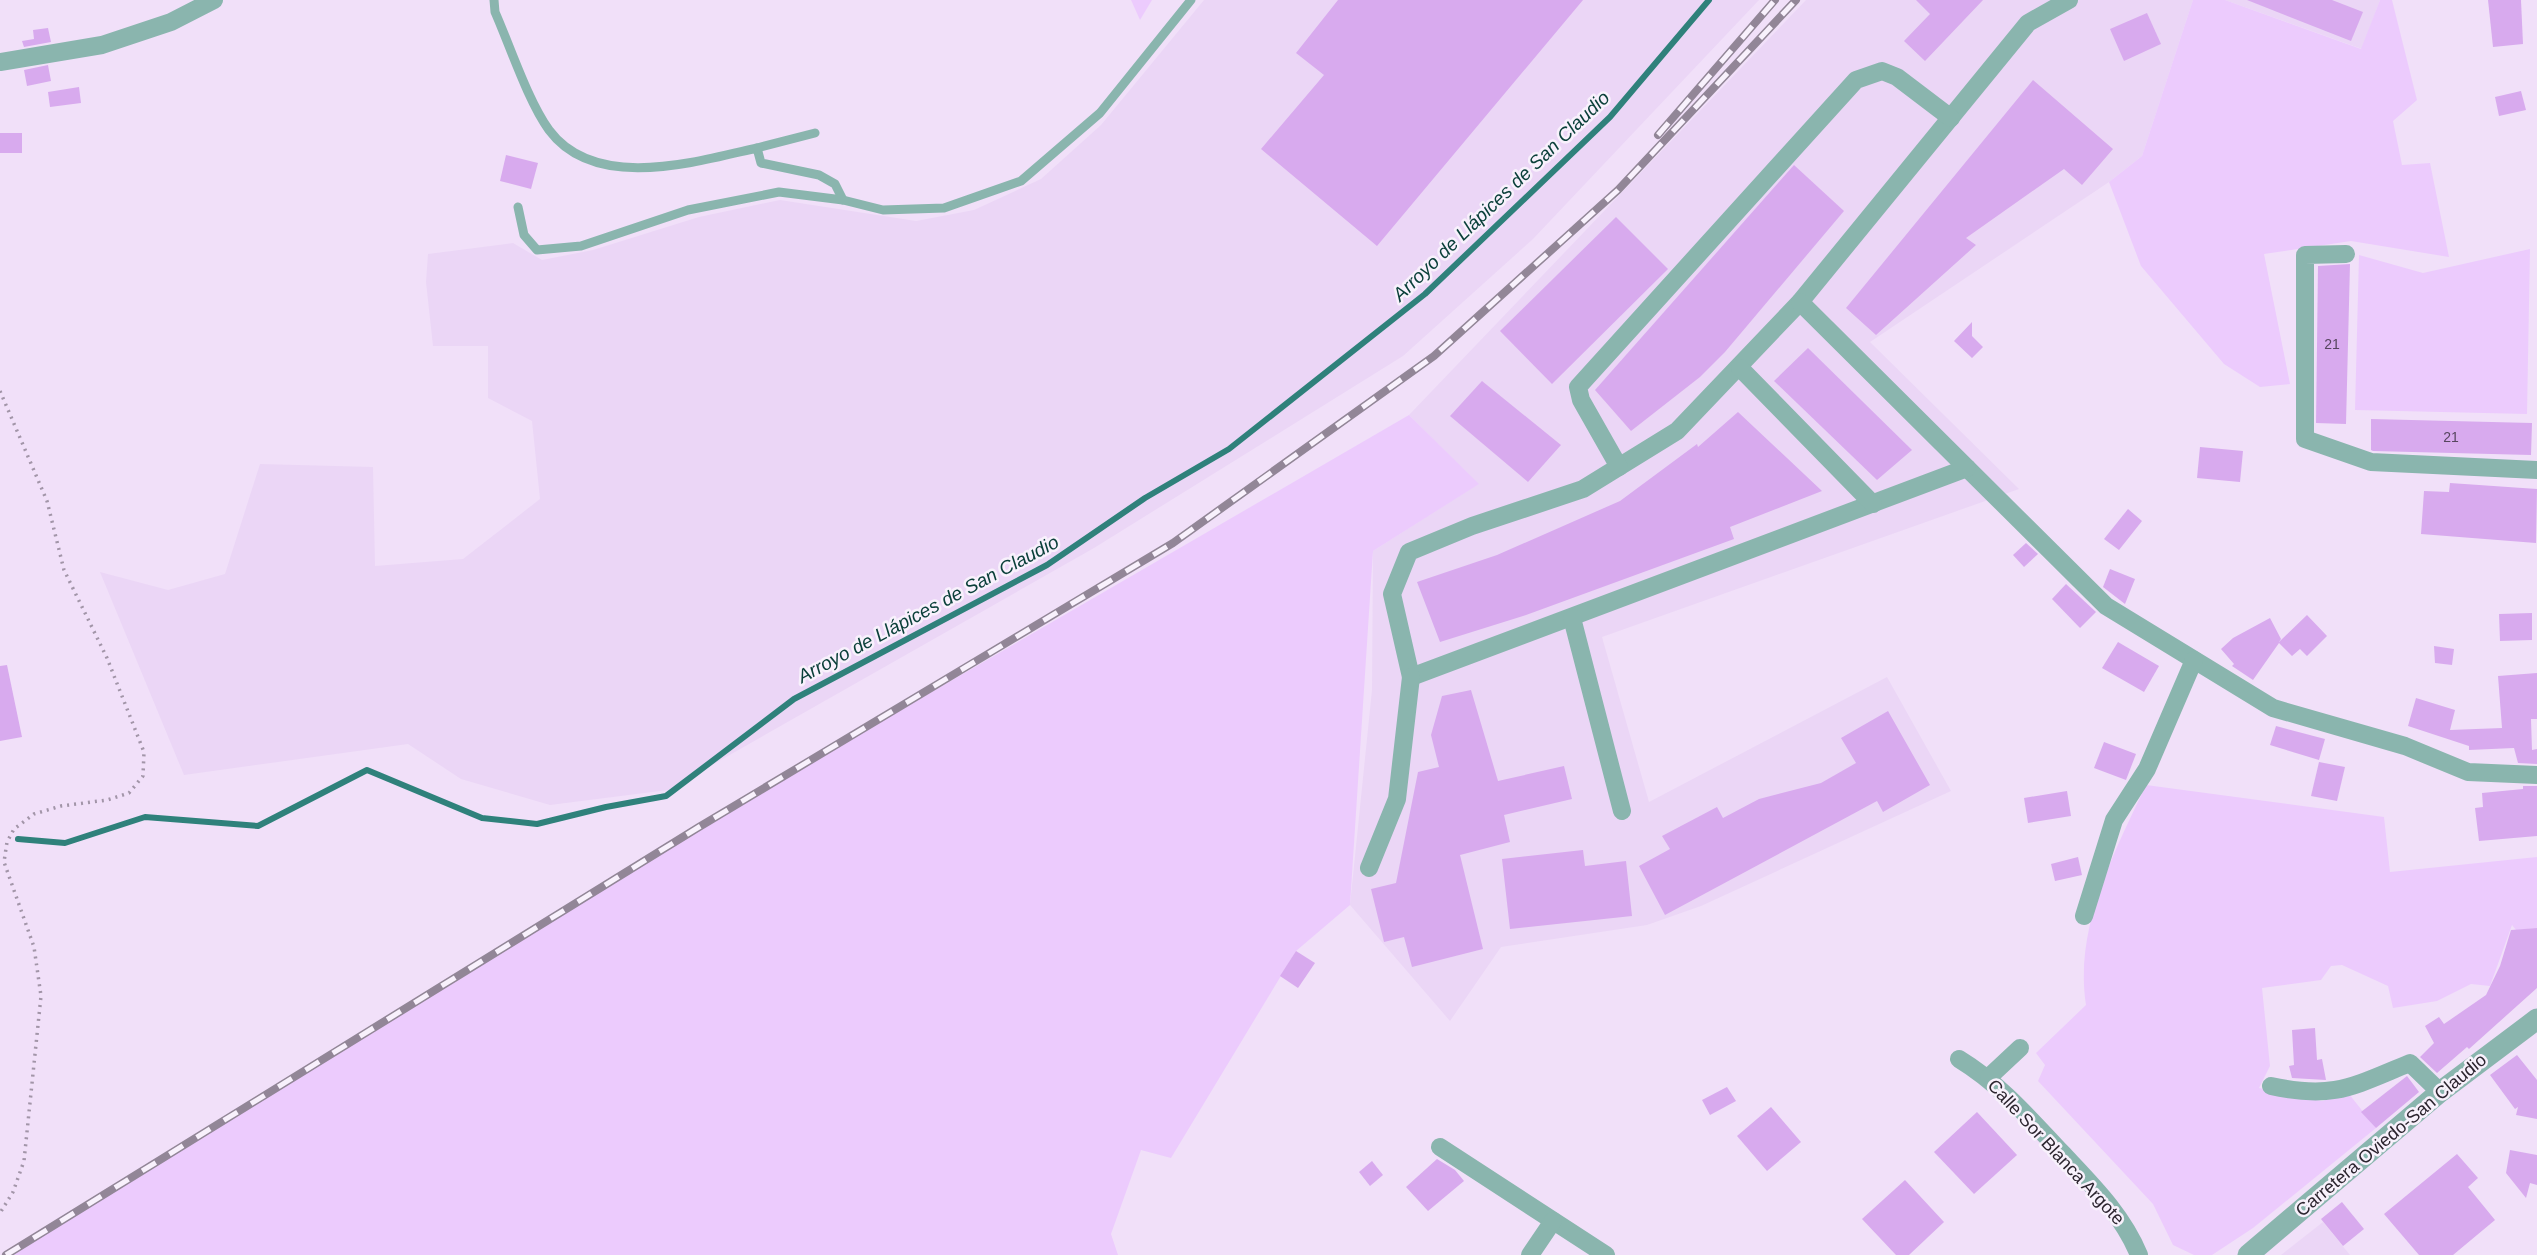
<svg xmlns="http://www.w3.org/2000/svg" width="2537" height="1255" viewBox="0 0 2537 1255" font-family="Helvetica,sans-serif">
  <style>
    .built { fill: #ebd6f6 }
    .green { fill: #eccbfd }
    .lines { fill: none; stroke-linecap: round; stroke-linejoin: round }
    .stream { stroke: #2f817b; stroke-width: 6 }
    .building { fill: #d8aaee }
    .path { stroke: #a295a8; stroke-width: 3.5; stroke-dasharray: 2 5; stroke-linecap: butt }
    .service { stroke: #8ab5ae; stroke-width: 9 }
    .minor { stroke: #8ab5ae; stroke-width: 18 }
    .tertiary { stroke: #8ab5ae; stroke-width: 21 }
    .rail-casing { stroke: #928697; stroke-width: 8 }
    .rail { stroke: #f8f1fc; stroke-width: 5; stroke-dasharray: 16; stroke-linecap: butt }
    .labels { text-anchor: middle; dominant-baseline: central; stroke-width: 5; stroke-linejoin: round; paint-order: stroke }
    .number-label { font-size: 14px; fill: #57465f }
    .street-label { font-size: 18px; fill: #2c252f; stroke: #f8f1fc }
    .water-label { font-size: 19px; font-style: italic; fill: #0b403a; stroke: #f8f1fc }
  </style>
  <rect width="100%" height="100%" fill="#f1e0f9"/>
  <!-- built -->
  <g class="built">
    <path d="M 1204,0 L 1759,0 L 1533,239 L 1403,356 L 1094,548 L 668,790 L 550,805 L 461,779 L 408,744 L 184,775 L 100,572 L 168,590 L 225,574 L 260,464 L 373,467 L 375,566 L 463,559 L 540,499 L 532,421 L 488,398 L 488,346 L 433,346 L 426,282 L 428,254 L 513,243 L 542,260 L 593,250 L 699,217 L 780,200 L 916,221 L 974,210 L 1041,179 L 1101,125 Z"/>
    <path d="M 1806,0 L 2193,0 L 2142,156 L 2109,182 L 1870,342 L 2019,489 L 1602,637 L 1649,802 L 1887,677 L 1951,791 L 1701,906 L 1647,925 L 1501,947 L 1450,1021 L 1350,905 L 1372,690 L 1373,551 L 1478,484 L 1409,415 Z"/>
    <path d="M 2225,0 L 2380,0 L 2362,49 Z"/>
    <path d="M 2323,1222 L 2350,1255 L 2281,1255 Z"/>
  </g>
  <!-- green -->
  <g class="green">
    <path d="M 1131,0 L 1152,0 L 1140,20 Z"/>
    <path d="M 2193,0 L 2225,0 L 2361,49 L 2380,0 L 2392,0 L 2417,100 L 2393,121 L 2402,165 L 2430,163 L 2449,257 L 2351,241 L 2264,254 L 2290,384 L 2260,387 L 2224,364 L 2141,266 L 2109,182 L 2142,156 Z"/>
    <path d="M 2530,249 L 2527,414 L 2355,410 L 2359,255 L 2423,273 Z"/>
    <path d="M 1409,415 L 1479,484 L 1373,551 L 1350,905 L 1296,951 L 1171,1158 L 1141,1150 L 1111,1234 L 1118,1255 L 6,1255 L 699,827 Z"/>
    <path d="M 2146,785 L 2384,817 L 2390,872 L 2537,857 L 2537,928 L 2516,930 L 2512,925 L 2490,986 L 2471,984 L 2437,1001 L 2393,1008 L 2388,986 L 2342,965 L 2331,966 L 2321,980 L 2262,988 L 2270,1066 L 2259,1088 L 2322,1101 L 2349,1094 L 2376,1128 L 2253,1228 L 2212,1255 L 2194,1255 L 2173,1245 L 2153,1204 L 2038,1081 L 2045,1065 L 2036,1053 L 2086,1005 C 2074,928 2114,853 2146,785 Z"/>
  </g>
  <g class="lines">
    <!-- stream -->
    <path class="stream" d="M 18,839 L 65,843 L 145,817 L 258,826 L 367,770 L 482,818 L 537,824 L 606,807 L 666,796 L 794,699 L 1047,565 L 1145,498 L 1229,449 L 1425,294 L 1610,117 L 1709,0"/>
  </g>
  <!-- building -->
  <g class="building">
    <path d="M 1338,0 L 1583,0 L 1377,246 L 1261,149 L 1324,75 L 1296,53 Z"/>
    <path d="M 1916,0 L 1983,0 L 1925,61 L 1904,41 L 1930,14 Z"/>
    <path d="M 2247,0 L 2332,0 L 2363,12 L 2351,41 Z"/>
    <path d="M 2488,0 L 2521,0 L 2523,44 L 2493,47 Z"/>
    <path d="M 2147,13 L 2161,44 L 2124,61 L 2110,29 Z"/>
    <path d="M 48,28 L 51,42 L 24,47 L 22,41 L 34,39 L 33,30 Z"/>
    <path d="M 48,65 L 51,81 L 27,86 L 24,70 Z"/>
    <path d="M 2033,80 L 2113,149 L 2082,185 L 2064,169 L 1966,238 L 1976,245 L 1876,335 L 1846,308 Z"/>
    <path d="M 79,87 L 81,103 L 50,107 L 48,92 Z"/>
    <path d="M 2521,91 L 2526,110 L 2499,116 L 2495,97 Z"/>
    <rect x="0" y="133" width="22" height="20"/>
    <path d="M 506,155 L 538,163 L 531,189 L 500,181 Z"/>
    <path d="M 1794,165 L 1844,211 L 1725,352 L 1700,377 L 1631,431 L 1595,390 Z"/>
    <path d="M 1616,217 L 1668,269 L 1552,384 L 1500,331 Z"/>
    <path d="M 2350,264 L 2346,424 L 2316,423 L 2318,266 Z"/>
    <path d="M 1972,322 L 1972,336 L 1983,347 L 1972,358 L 1954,341 Z"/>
    <path d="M 1808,348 L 1912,450 L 1877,480 L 1774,381 Z"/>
    <path d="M 1482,381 L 1561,445 L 1528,482 L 1450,416 Z"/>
    <path d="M 1738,412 L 1822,491 L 1730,527 L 1734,539 L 1523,616 L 1440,642 L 1417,582 L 1497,555 L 1620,501 L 1697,444 L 1698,447 Z"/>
    <path d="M 2371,419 L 2532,423 L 2531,455 L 2373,451 L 2371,450 Z"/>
    <path d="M 2200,447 L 2243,451 L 2240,482 L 2197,478 Z"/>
    <path d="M 2450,483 L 2537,489 L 2536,543 L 2421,534 L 2424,491 L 2449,492 Z"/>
    <path d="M 2128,509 L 2142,521 L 2119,550 L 2104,539 Z"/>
    <path d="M 2026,543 L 2038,554 L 2024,567 L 2013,555 Z"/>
    <path d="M 2110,569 L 2135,579 L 2125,604 L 2103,587 Z"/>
    <path d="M 2066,584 L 2096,612 L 2080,628 L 2052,599 Z"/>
    <path d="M 2532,613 L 2532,640 L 2500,641 L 2499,614 Z"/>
    <path d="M 2307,615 L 2327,636 L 2307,656 L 2300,649 L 2292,656 L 2279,643 L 2253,680 L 2232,666 L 2234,664 L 2221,649 L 2233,638 L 2270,618 L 2281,639 L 2279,642 Z"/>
    <path d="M 2118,642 L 2159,666 L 2144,692 L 2102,668 Z"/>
    <path d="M 2434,646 L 2454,649 L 2452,665 L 2435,663 Z"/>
    <path d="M 7,665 L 22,737 L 0,741 L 0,666 Z"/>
    <path d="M 2537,673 L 2537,719 L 2531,719 L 2532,750 L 2537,749 L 2537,764 L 2518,763 L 2514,748 L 2469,750 L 2469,746 L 2408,726 L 2416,698 L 2455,710 L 2450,730 L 2502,728 L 2498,676 Z"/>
    <path d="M 1471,690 L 1498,781 L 1564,766 L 1572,799 L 1504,815 L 1510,842 L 1460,855 L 1483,949 L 1412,967 L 1404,937 L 1384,942 L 1371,889 L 1396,883 L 1418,772 L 1439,767 L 1431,735 L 1442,696 Z"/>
    <path d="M 1888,711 L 1930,785 L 1883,812 L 1877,801 L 1665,915 L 1639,866 L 1670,849 L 1662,836 L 1717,807 L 1723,818 L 1759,799 L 1821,783 L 1856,763 L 1841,738 Z"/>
    <path d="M 2276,726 L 2325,739 L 2319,760 L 2270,745 Z"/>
    <path d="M 2104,742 L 2136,754 L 2126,780 L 2094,768 Z"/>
    <path d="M 2319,762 L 2345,767 L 2337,801 L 2311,796 Z"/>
    <path d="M 2523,786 L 2537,786 L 2537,836 L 2479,841 L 2475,808 L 2483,807 L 2482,793 L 2523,789 Z"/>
    <path d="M 2067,791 L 2071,816 L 2028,823 L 2024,798 Z"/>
    <path d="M 1583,850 L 1585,866 L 1626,861 L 1632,916 L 1510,929 L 1502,859 Z"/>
    <path d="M 2078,857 L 2082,875 L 2055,881 L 2051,864 Z"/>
    <path d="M 2537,928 L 2537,988 L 2469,1049 L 2467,1047 L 2437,1073 L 2420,1057 L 2434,1043 L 2425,1026 L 2439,1017 L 2444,1024 L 2486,995 L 2500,966 L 2511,930 Z"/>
    <path d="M 1296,951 L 1315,963 L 1298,988 L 1280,976 Z"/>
    <path d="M 2315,1028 L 2317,1060 L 2322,1059 L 2326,1080 L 2292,1078 L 2289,1066 L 2294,1065 L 2292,1030 Z"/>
    <path d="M 2517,1055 L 2537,1080 L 2537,1119 L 2516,1115 L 2518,1107 L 2515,1109 L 2490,1075 Z"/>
    <path d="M 2407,1076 L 2419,1092 L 2376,1128 L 2361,1112 Z"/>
    <path d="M 1727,1087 L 1736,1101 L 1710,1115 L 1702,1100 Z"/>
    <path d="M 1771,1107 L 1801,1142 L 1767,1171 L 1737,1136 Z"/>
    <path d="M 1977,1112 L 2017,1155 L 1974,1194 L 1934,1152 Z"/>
    <path d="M 2510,1150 L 2537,1155 L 2537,1185 L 2530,1183 L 2526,1198 L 2506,1173 Z"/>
    <path d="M 2457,1154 L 2478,1178 L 2468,1187 L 2495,1220 L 2453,1255 L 2419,1255 L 2384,1214 Z"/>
    <path d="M 1437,1159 L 1455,1170 L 1464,1181 L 1428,1211 L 1406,1187 Z"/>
    <path d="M 1372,1161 L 1383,1175 L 1370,1186 L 1359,1172 Z"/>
    <path d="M 1905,1180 L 1944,1222 L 1909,1255 L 1896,1255 L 1862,1219 Z"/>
    <path d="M 2342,1202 L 2364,1229 L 2343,1246 L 2321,1219 Z"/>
  </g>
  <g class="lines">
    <!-- path -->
    <path class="path" d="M 0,391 L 47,501 L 64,570 L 107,658 L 144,752 L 143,776 L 129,793 L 107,800 L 61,806 L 34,814 L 14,829 L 7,842 L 4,862 L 34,947 L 41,996 L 24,1161 L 13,1192 L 0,1213"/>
    <!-- service -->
    <g class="service">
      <path d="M 494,0 L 495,12 C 510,46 528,101 549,130 C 595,192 695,162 757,148 L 761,163 L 819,175 L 835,184 L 843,200"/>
      <path d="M 757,148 L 815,133"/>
      <path d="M 518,207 L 524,235 L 537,250 L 581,246 L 688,210 L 779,192 L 843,200 L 883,210 L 944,208 L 1021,181 L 1100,113 L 1191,0"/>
    </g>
    <!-- minor -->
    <g class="minor">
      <path d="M 2069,0 L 2028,23 L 1800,302 L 1677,431 L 1583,489 L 1472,526 L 1409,552 L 1392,594 L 1411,677 L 1967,468 L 2106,606 L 2273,708 L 2405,746 L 2468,772 L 2537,775"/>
      <path d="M 0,62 L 102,45 L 171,22 L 214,0"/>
      <path d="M 2346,254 L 2305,255 L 2305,439 L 2371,462 L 2537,470"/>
      <path d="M 1800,302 L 1967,468"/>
      <path d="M 1740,368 L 1873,504"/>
      <path d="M 1619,467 L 1581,400 L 1578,387 L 1856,80 L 1882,71 L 1897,77 L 1951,118"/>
      <path d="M 1572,618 L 1622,811"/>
      <path d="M 1369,868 L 1397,799 L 1411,677"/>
      <path d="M 2084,916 L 2114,820 L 2147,769 L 2194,660"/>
      <path d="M 1959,1059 C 2000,1084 2029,1118 2062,1153 C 2092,1185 2122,1214 2139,1255"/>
      <path d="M 1989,1077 L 2020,1048"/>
      <path d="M 2271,1086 C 2334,1100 2353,1086 2410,1063 L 2440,1092"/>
      <path d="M 1440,1147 L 1606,1255"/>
      <path d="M 1530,1255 L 1553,1221"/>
    </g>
    <!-- tertiary -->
    <path class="tertiary" d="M 2248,1255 L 2440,1092 L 2537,1019"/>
    <!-- rail casing -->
    <g class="rail-casing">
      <g id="rail">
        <path d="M 1658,135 L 1775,0"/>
        <path d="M 6,1255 L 699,827 L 1173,543 L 1434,356 L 1618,190 L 1796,0"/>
      </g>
    </g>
    <!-- rail -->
    <use href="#rail" class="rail"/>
  </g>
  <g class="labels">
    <!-- number labels -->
    <g class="number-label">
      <text x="2332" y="344">21</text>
      <text x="2451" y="437">21</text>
    </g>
    <!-- street labels -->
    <g class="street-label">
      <text transform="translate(2391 1135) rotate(-40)">Carretera Oviedo-San Claudio</text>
      <text transform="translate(2056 1152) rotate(47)">Calle Sor Blanca Argote</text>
    </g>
    <!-- water labels -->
    <g class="water-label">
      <text transform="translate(1501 196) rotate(-44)">Arroyo de Llápices de San Claudio</text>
      <text transform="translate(928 609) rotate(-28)">Arroyo de Llápices de San Claudio</text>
    </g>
  </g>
</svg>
